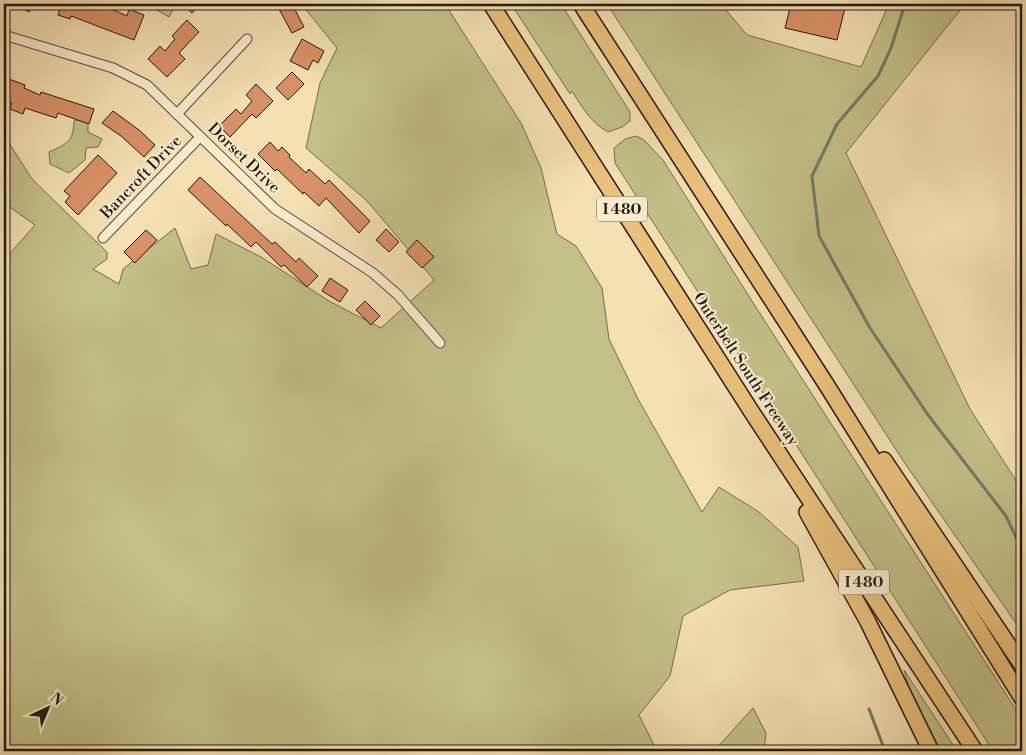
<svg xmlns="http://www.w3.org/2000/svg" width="1026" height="755" viewBox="0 0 1026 755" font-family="'Libre Bodoni',serif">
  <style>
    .green { fill: #c3c087; stroke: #736d4a }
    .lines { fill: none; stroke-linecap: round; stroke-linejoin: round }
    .stream { stroke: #6c7c6a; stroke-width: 3 }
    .building { fill: #d99168; stroke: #231a0e }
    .minor-casing { stroke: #574c37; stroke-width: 11 }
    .motorway-casing { stroke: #231a0e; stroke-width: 18 }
    .minor { stroke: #f8ebce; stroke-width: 9 }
    .motorway { stroke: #eac07a; stroke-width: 15 }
    .labels { text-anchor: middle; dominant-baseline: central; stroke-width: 4; stroke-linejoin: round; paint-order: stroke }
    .shield { fill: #f8ebce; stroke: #635948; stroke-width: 1 }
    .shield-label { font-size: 15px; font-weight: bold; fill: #231a0e }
    .street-label { font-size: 16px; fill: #231a0e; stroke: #f8ebce }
  </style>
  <rect width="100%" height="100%" fill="#f4e0b3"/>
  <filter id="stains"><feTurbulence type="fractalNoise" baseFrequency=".004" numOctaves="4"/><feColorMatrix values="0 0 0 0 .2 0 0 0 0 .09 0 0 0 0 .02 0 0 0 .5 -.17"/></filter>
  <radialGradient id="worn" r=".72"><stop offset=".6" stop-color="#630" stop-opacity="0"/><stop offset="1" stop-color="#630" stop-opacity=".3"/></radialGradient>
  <!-- green -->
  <g class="green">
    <path d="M 146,4 L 176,4 L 169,17 Z"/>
    <path d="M 303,4 L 445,4 L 521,123 L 541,168 L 557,234 L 576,246 L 602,288 L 609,339 L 638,399 L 702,512 L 719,487 L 759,512 L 798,547 L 804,581 L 730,590 L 683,616 L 670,676 L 639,715 L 657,751 L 4,751 L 4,260 L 35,225 L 4,203 L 4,135 L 32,179 L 107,252 L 107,259 L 93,269 L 119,284 L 123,269 L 175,228 L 191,269 L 208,265 L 216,234 L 261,257 L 329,301 L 381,328 L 434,280 L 367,201 L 306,148 L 320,83 L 337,48 L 307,11 Z"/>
    <path d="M 511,4 L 561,4 L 630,112 L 630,121 L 622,127 L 608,132 C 591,123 582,107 572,91 L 570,94 Z"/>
    <path d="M 607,4 L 721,4 L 747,35 L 861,67 L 889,4 L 965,4 L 846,153 L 970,409 L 1022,490 L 1022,632 L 904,462 Z"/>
    <path d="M 88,119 L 88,132 L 102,139 L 98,147 L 86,148 L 85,160 L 69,173 L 50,164 L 49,152 C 68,143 73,142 74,121 Z"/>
    <path d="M 636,136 L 644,140 L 663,160 L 757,309 L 1022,719 L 1022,751 L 993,751 L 615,163 L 614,148 L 625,139 Z"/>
    <path d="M 904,670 L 957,751 L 938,751 L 910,691 Z"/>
    <path d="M 753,708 L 766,733 L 764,751 L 714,751 Z"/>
  </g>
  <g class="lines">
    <!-- stream -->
    <g class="stream">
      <path d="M 905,4 L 891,48 L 878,76 L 837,124 L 812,176 L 819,236 L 870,328 L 928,415 L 1006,516 L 1022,550"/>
      <path d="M 869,709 L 885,751"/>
    </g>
  </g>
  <!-- building -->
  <g class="building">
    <path d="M 13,4 L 34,4 L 29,12 Z"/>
    <path d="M 61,4 L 109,4 L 107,7 L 127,16 L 129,9 L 144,15 L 134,40 L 71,16 L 70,19 L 58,15 Z"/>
    <path d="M 182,4 L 201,4 L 192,13 Z"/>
    <path d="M 290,4 L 292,4 L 304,27 L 292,33 L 279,9 Z"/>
    <path d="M 791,4 L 846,4 L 837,40 L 785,28 Z"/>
    <path d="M 187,20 L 199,32 L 179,53 L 185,59 L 167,77 L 148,59 L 160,46 L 165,51 L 175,39 L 172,36 Z"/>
    <path d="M 302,39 L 324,51 L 318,63 L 313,60 L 308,70 L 290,61 Z"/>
    <path d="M 292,72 L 304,84 L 288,100 L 276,88 Z"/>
    <path d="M 9,79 L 25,85 L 24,88 L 40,95 L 41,92 L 94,109 L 89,124 L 58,113 L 56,118 L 25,108 L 23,114 L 10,109 L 12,103 L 4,99 L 4,92 Z"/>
    <path d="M 256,84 L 273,101 L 256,118 L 252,114 L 230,137 L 219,126 L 236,109 L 241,114 L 252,101 L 246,95 Z"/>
    <path d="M 113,111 L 139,130 L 155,145 L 144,157 L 121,136 L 102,123 Z"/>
    <path d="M 270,142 L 278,151 L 282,147 L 290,155 L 289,157 L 306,173 L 309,169 L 325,184 L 329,180 L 370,221 L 359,233 L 326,198 L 319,206 L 304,192 L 303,194 L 277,169 L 275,171 L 258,154 Z"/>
    <path d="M 98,155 L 117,173 L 78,215 L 65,202 L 70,196 L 64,191 Z"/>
    <path d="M 200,177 L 272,244 L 275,242 L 296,262 L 299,258 L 318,276 L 307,287 L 284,265 L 281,267 L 256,242 L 251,247 L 227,224 L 226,226 L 188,190 Z"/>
    <path d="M 386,229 L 399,242 L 389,252 L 376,240 Z"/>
    <path d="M 146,230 L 157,240 L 135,263 L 124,252 Z"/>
    <path d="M 417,240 L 434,257 L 422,268 L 406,252 Z"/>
    <path d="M 330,278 L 348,290 L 340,302 L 322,291 Z"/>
    <path d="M 365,301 L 380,316 L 371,325 L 356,310 Z"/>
  </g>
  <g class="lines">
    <!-- minor casing -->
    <g class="minor-casing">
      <g id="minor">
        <path d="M 4,35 L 113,68 L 147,85 L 275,209 L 373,273 L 398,295 L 440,343"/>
        <path d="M 177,114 L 247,39"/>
        <path d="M 103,238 L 200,137"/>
      </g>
    </g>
    <!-- motorway casing -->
    <g class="motorway-casing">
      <g id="motorway">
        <path d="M 491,4 L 753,414 L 975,751"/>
        <path d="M 581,4 L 826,384 L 1022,698"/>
        <path d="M 884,460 L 1022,665"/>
        <path d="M 807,512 L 868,622 L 931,751"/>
      </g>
    </g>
    <!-- minor -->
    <use href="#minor" class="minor"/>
    <!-- motorway -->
    <use href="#motorway" class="motorway"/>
  </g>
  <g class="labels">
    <!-- shield labels -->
    <g class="shield">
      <rect x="597" y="196.5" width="50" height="25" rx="4"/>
      <rect x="839" y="569.5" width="50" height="25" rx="4"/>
    </g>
    <g class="shield-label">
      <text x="622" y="209">I 480</text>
      <text x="864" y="582">I 480</text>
    </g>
    <!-- street labels -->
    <g class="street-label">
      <text transform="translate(244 158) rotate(44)">Dorset Drive</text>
      <text transform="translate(141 177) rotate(-46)">Bancroft Drive</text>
      <text transform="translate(746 369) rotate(57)">Outerbelt South Freeway</text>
    </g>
  </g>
  <!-- margin -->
  <rect width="1026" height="755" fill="none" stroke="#f4e0b3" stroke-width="20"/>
  <rect x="5" y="5" width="1016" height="745" fill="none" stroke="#231a0e" stroke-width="2.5"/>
  <rect x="10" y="10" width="1006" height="735" fill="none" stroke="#231a0e"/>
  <!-- north arrow -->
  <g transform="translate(48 708) rotate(44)" stroke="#f8ebce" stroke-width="4" paint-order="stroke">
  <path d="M0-4L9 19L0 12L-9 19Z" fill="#231a0e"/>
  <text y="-8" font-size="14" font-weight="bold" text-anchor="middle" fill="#231a0e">N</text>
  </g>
  <rect width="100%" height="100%" filter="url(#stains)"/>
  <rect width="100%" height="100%" fill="url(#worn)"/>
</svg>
